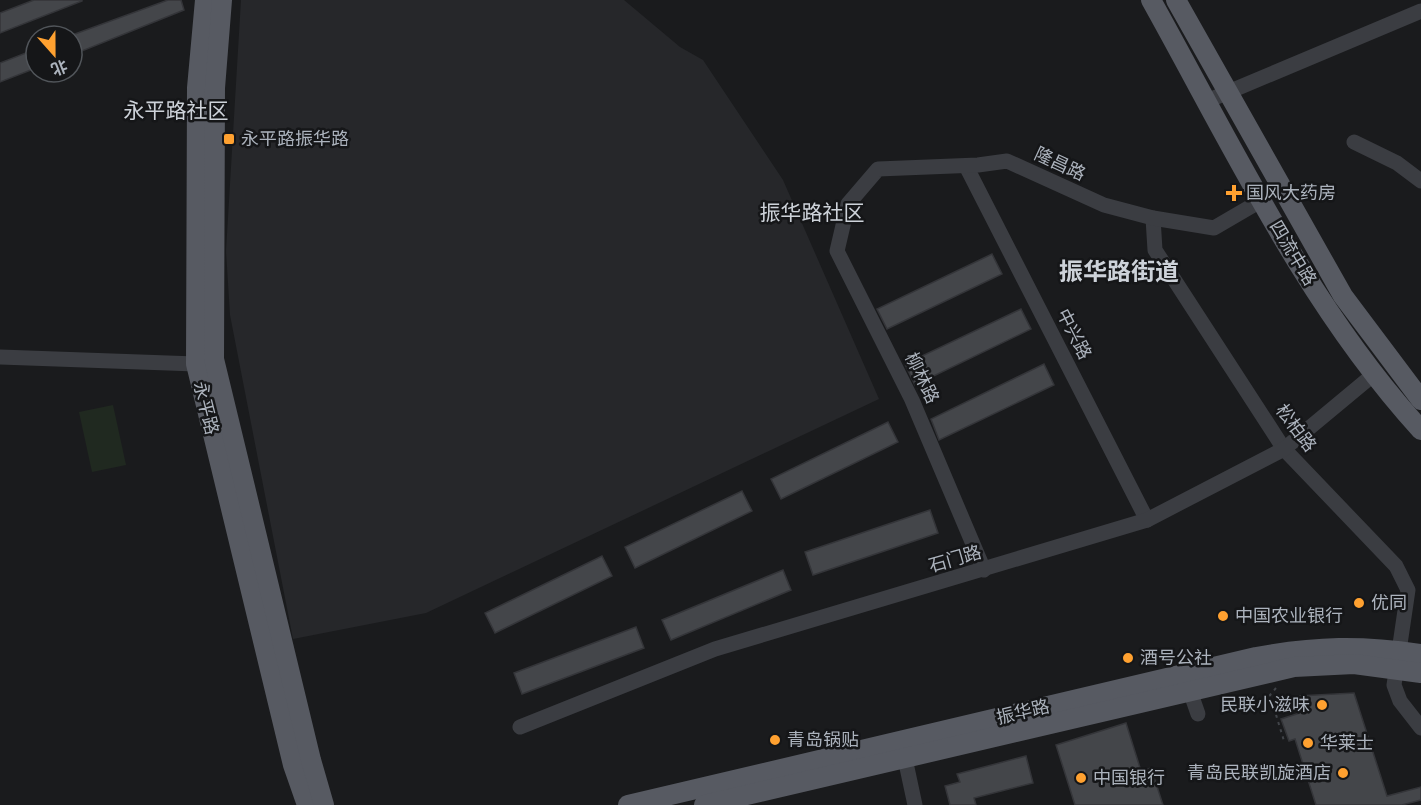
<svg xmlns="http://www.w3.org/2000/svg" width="1421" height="805" viewBox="0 0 1421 805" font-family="Montserrat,'Noto Sans SC',sans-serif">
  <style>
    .built { fill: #26272a }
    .green { fill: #202920 }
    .building { fill: #44464a; stroke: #343539; stroke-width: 1.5 }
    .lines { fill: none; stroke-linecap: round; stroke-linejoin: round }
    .path { stroke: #414449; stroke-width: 2; stroke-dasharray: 3 4.5; stroke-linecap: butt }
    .minor { stroke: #3b3d42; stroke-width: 15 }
    .major { stroke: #575a62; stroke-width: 20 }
    .poi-dot { fill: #ffa130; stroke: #151618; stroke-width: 2 }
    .labels { text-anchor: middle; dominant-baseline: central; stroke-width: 5; stroke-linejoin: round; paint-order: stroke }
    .poi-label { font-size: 18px; fill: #acb3bd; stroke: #151618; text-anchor: start }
    .street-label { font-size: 18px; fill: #acb3bd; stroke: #151618 }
    .quarter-label { font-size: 21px; fill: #cdd2d9; stroke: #151618 }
    .district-label { font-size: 24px; font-weight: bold; fill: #cdd2d9; stroke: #151618 }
  </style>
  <rect width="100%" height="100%" fill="#1a1b1d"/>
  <!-- built -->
  <path class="built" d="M 241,0 L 624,0 L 680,47 L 703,60 L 783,180 L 879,399 L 426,613 L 293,639 L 230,315 L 226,251 Z"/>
  <!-- green -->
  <path class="green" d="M 113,405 L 126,465 L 92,472 L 79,412 Z"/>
  <!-- building -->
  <g class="building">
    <path d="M 34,0 L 82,0 L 82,1 L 0,33 L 0,13 Z"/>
    <path d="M 168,0 L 181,0 L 184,10 L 72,55 L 72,35 Z"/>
    <path d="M 36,49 L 36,68 L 0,82 L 0,63 Z"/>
    <path d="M 992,254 L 1002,274 L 887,329 L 877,309 Z"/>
    <path d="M 1021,309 L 1031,329 L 915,385 L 905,364 Z"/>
    <path d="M 1044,364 L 1054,385 L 939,440 L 931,419 Z"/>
    <path d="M 888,422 L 898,442 L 781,499 L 771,479 Z"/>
    <path d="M 742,491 L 752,511 L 635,568 L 625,547 Z"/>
    <path d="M 930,510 L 938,533 L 813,575 L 805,552 Z"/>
    <path d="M 602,556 L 612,576 L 495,633 L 485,613 Z"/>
    <path d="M 783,570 L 791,590 L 671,640 L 662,620 Z"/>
    <path d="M 636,627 L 644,648 L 522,694 L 514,673 Z"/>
    <path d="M 1354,693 L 1387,796 L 1421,787 L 1421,800 L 1402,805 L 1316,805 L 1295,739 L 1289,741 L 1281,719 L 1303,712 L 1298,696 Z"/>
    <path d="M 1126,723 L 1141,771 L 1151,768 L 1163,805 L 1075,805 L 1056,745 Z"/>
    <path d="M 1026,756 L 1033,783 L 974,798 L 976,805 L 950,805 L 945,786 L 960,782 L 957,774 Z"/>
  </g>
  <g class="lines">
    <!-- path -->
    <path class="path" d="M 1276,688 L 1270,695 L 1284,741"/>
    <!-- minor -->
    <g class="minor">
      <path d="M 1207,101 L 1421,11"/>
      <path d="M 1354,142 L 1397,163 L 1421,181"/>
      <path d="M 966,166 L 1147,520"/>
      <path d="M 1153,218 L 1155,250 L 1284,449 L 1396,566 L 1408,590 L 1394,685 L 1400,701 L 1421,728"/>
      <path d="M 0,357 L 196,364 L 207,361"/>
      <path d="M 984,570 L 912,400 L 837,251 L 848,204 L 878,169 L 978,165 L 1007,161 L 1104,205 L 1153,218 L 1214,228 L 1262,200"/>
      <path d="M 1190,691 L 1198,714"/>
      <path d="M 520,727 L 715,649 L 1147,520 L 1284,449 L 1373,375"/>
      <path d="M 903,749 L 915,805"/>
    </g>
    <!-- major -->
    <g class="major">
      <path d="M 205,0 L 197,88 L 196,364 L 293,765 L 307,805"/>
      <path d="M 222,0 L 215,88 L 214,359 L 311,760 L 324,805"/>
      <path d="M 1151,0 C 1233,147 1307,305 1421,430"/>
      <path d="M 1176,0 L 1343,296 L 1421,400"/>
      <path d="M 628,805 L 1256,657 C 1317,646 1360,645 1421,654"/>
      <path d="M 704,805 L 1294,667 L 1354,664 L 1421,673"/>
    </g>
  </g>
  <!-- markers -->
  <g class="poi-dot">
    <rect x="223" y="133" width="12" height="12" rx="3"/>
    <path d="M1231 184h6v6h6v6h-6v6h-6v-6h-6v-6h6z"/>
    <circle cx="1359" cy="603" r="6"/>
    <circle cx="1223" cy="616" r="6"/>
    <circle cx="1128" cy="658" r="6"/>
    <circle cx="1322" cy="705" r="6"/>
    <circle cx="775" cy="740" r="6"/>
    <circle cx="1308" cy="743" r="6"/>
    <circle cx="1343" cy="773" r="6"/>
    <circle cx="1081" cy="778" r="6"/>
  </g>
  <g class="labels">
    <!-- poi labels -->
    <g class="poi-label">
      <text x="241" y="139">永平路振华路</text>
      <text x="1246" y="193">国风大药房</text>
      <text x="1371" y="603">优同</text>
      <text x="1235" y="616">中国农业银行</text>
      <text x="1140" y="658">酒号公社</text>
      <text x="1310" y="705" text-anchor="end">民联小滋味</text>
      <text x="787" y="740">青岛锅贴</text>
      <text x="1320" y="743">华莱士</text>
      <text x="1331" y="773" text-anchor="end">青岛民联凯旋酒店</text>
      <text x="1093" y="778">中国银行</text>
    </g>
    <!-- street labels -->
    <g class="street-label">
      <text transform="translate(1060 164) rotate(25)">隆昌路</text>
      <text transform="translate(1293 253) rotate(59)">四流中路</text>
      <text transform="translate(1074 334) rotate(63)">中兴路</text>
      <text transform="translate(922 378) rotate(64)">柳林路</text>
      <text transform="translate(206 408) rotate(76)">永平路</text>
      <text transform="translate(1296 428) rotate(53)">松柏路</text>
      <text transform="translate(955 559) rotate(-16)">石门路</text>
      <text transform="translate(1023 712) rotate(-13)">振华路</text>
    </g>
    <!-- quarter labels -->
    <g class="quarter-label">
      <text x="176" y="110">永平路社区</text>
      <text x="812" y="212">振华路社区</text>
    </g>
    <!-- district labels -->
    <g class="district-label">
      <text x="1119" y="271">振华路街道</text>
    </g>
  </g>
  <!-- north arrow -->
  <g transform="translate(54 54) rotate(159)"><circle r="28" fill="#151618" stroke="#51555a" stroke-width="1.5"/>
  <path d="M0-4.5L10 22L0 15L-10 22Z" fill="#ffa130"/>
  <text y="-9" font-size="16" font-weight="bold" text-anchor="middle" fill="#acb3bd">北</text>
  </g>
</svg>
